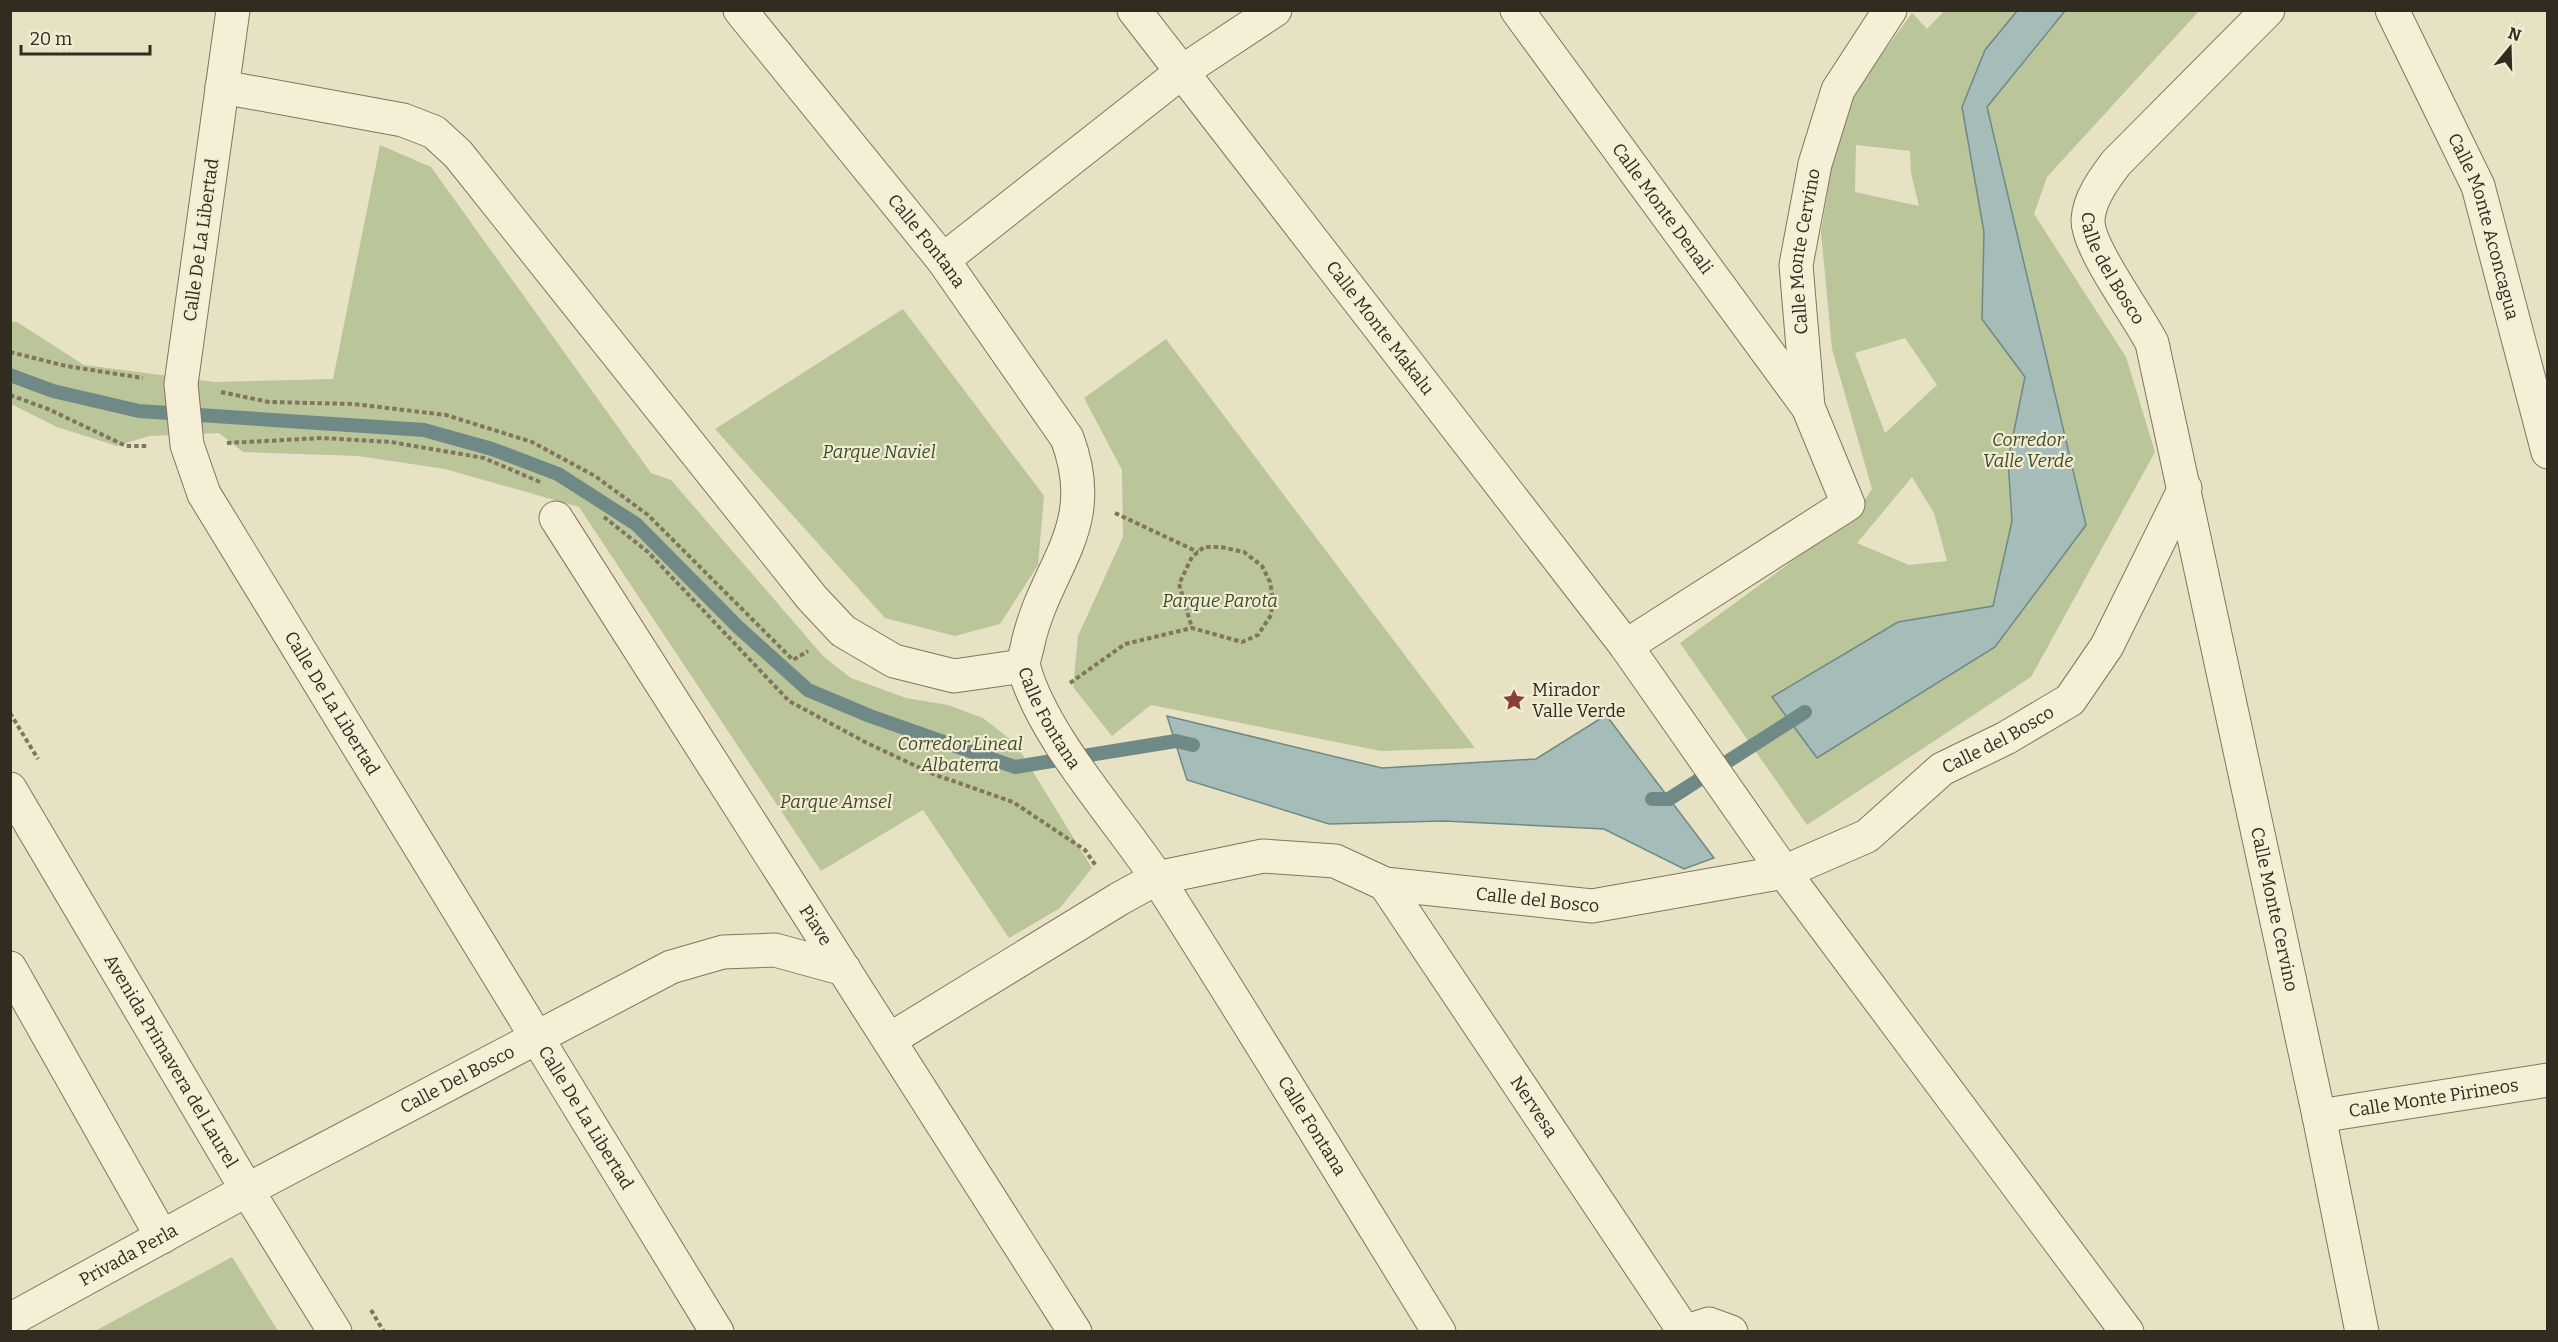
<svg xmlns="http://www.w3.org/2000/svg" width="2558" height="1342" viewBox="0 0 2558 1342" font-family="Bitter,serif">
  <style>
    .green { fill: #bac59a; fill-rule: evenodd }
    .water { fill: #a5bcb8; stroke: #6e8986; stroke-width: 1.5 }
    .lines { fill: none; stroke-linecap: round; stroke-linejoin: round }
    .stream { stroke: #6e8986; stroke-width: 14 }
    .minor-casing { stroke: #81755d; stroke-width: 35 }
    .path { stroke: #81755d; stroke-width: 4; stroke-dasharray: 4.5 3; stroke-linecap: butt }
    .minor { stroke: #f4efd6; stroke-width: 33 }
    .labels { text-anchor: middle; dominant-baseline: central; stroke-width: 4.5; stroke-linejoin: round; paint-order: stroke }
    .street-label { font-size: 18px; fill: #322b1f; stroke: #f1ecd3 }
    .park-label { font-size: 18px; font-style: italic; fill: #3e4c28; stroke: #f1ecd3 }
    .poi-label { font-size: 18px; fill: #322b1f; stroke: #f1ecd3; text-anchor: start }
  </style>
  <rect width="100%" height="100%" fill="#e8e2c4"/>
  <!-- green -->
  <g class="green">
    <path d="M 1944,11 L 2199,11 L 2047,177 L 2034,214 L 2126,357 L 2155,452 L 2031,677 L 1807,825 L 1680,643 L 1853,517 L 1872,489 L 1832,349 L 1821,232 L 1835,147 L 1855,91 L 1912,13 L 1927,29 ZM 1856,145 L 1910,151 L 1911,173 L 1919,206 L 1855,192 ZM 1905,338 L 1937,385 L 1885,433 L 1855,353 ZM 1912,477 L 1934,513 L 1947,561 L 1909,565 L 1857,543 Z"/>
    <path d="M 380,145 L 431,167 L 651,473 L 671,480 L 824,657 L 851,678 L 906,698 L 948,705 L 983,718 L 1016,744 L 1092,868 L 1060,908 L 1009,938 L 923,810 L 821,871 L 579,507 L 445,469 L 358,456 L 243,452 L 219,433 L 149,436 L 117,446 L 57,427 L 11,404 L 10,322 L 17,322 L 84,365 L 215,382 L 333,379 Z"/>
    <path d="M 903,309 L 1044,496 L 1038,565 L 1000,624 L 955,636 L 885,618 L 715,429 Z"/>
    <path d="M 1166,339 L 1475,748 L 1381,751 L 1151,705 L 1112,736 L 1073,687 L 1078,636 L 1123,537 L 1122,470 L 1084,398 Z"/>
    <path d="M 232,1257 L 278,1331 L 95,1331 Z"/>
  </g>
  <!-- water -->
  <g class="water">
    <path d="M 2017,11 L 2065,11 L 1987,107 L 2086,525 L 1995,647 L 1817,758 L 1772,697 L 1898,622 L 1993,606 L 2012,521 L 2008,460 L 2025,377 L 1982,319 L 1984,232 L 1962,107 L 1985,50 Z"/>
    <path d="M 1606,715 L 1714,858 L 1684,869 L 1604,829 L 1444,821 L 1329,824 L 1187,780 L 1167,716 L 1382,768 L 1536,759 Z"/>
  </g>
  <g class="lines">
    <!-- stream -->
    <g class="stream">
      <path d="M 10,375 L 53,391 L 139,411 L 424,430 L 492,449 L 558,474 L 636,524 L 738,627 L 808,690 L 870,716 L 1015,767 L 1176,741 L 1193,745"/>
      <path d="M 1652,799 L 1669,799 L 1805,712"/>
    </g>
    <!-- minor casing -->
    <g class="minor-casing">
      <g id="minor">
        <path id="s1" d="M 233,10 L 181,384 L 187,445 L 204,494 L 717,1332"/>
        <path id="s2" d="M 740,10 L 943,260 L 1067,438 C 1101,528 1046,564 1028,643 C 1027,651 1022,661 1024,668 C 1044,739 1118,818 1159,881 C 1254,1030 1346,1181 1439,1332"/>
        <path id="s3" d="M 1134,10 L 1626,646 L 1784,872 L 2127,1332"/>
        <path id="s4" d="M 1517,10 L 1807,406"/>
        <path id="s5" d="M 2268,10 L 2116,163 C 2104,179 2089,199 2088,220 C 2087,247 2138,315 2152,343 L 2319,1116 L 2362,1332"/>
        <path id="s6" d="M 2392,10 L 2478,186 L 2548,452"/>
        <path d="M 222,87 L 403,120 L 434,132 L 458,154 L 812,598 L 843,631 L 894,661 L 954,676 L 1023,666"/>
        <path d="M 943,260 L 1183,71 L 1275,10"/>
        <path id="s7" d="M 556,518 L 1075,1332"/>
        <path id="s8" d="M 1626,646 L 1848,504 L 1808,407 L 1796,265 L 1815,164 L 1838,90 L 1890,10"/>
        <path id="s9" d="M 10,789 L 247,1190 L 335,1332"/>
        <path id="s10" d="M 1385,884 L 1684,1331"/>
        <path d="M 10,968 L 162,1237"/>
        <path id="s11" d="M 889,1040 L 1119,899 L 1157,878 L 1263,856 L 1335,861 L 1385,884 L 1592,906 L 1784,872 L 1867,836 L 1942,769 L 2006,738 L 2070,700 L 2107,646 L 2185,488"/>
        <path id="s12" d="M 2319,1116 L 2548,1080"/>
        <path id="s13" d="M 10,1320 L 247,1190 L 671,967 L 723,952 L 775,950 L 844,969"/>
        <path d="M 1684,1332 L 1709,1324 L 1731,1332"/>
      </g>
    </g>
    <!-- path -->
    <g class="path">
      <path d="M 10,352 L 66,366 L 143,378"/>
      <path d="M 221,392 L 269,402 L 354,404 L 446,415 L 532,442 L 595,476 L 648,515 L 793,660 L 808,651"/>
      <path d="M 10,395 L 48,409 L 126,446 L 148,446"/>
      <path d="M 227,443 L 322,438 L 391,442 L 484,458 L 540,482"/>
      <path d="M 1115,513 L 1198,552"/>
      <path d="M 604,517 L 648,552 L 789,701 L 867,743 L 933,774 L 1013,802 L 1085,850 L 1096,866"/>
      <path d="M 1070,683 L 1125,644 L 1192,628 L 1242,642 L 1258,635 L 1271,615 L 1273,598 L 1270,582 L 1262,566 L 1244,552 L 1221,547 L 1204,547 L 1192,557 L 1179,584 L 1192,628"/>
      <path d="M 10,713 L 38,759"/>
      <path d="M 371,1310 L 384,1332"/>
    </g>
    <!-- minor -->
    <use href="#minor" class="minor"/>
  </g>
  <!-- icons -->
  <defs>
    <g id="sight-bare" transform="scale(1.8)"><path d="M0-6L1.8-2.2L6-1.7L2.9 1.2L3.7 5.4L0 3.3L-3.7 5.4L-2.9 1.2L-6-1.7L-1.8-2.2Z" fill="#883f34" stroke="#f1ecd3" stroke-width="2.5" paint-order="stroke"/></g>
  </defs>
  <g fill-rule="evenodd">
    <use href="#sight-bare" x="1514" y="700"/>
  </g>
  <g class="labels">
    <!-- street labels -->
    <g class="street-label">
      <text stroke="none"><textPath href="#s4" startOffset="246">Calle Monte Denali</textPath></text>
      <text stroke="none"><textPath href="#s6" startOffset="236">Calle Monte Aconcagua</textPath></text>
      <text transform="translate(201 240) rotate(-82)">Calle De La Libertad</text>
      <text stroke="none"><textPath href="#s2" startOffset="297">Calle Fontana</textPath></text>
      <text stroke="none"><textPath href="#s8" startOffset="525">Calle Monte Cervino</textPath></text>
      <text stroke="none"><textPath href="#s5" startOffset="334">Calle del Bosco</textPath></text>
      <text stroke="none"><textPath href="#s3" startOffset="402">Calle Monte Makalu</textPath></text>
      <text stroke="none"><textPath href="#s1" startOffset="736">Calle De La Libertad</textPath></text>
      <text stroke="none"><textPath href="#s2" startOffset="836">Calle Fontana</textPath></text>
      <text stroke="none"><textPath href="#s11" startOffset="1206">Calle del Bosco</textPath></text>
      <text stroke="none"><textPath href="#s11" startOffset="702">Calle del Bosco</textPath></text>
      <text stroke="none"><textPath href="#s5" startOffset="999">Calle Monte Cervino</textPath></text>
      <text stroke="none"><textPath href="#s7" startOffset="483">Piave</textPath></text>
      <text stroke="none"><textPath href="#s9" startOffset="316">Avenida Primavera del Laurel</textPath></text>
      <text stroke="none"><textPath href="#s13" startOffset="508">Calle Del Bosco</textPath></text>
      <text stroke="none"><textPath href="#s12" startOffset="116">Calle Monte Pirineos</textPath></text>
      <text stroke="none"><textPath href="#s10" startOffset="268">Nervesa</textPath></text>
      <text stroke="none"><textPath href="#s1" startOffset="1222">Calle De La Libertad</textPath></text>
      <text stroke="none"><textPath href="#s2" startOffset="1322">Calle Fontana</textPath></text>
      <text stroke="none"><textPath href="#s13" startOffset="135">Privada Perla</textPath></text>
    </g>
    <!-- park labels -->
    <g class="park-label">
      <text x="2028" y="440">Corredor<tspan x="2028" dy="21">Valle Verde</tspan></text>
      <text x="879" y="452">Parque Naviel</text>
      <text x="1220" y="601">Parque Parota</text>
      <text x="960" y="744">Corredor Lineal<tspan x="960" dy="21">Albaterra</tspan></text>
      <text x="836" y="802">Parque Amsel</text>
    </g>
    <!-- poi labels -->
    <g class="poi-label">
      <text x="1532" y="690">Mirador<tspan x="1532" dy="21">Valle Verde</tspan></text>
    </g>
  </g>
  <!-- border -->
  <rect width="2558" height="1342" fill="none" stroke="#322b1f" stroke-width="24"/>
  <!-- north arrow -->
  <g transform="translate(2510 48) rotate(19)" stroke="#f1ecd3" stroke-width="4.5" paint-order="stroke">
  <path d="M0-4.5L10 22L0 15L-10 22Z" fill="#322b1f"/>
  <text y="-9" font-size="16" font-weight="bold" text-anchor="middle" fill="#322b1f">N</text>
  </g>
  <!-- scale -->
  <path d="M21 45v9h129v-9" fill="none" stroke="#322b1f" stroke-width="3"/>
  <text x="30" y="45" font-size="18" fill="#322b1f" stroke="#f1ecd3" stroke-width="4.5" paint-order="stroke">20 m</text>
</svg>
